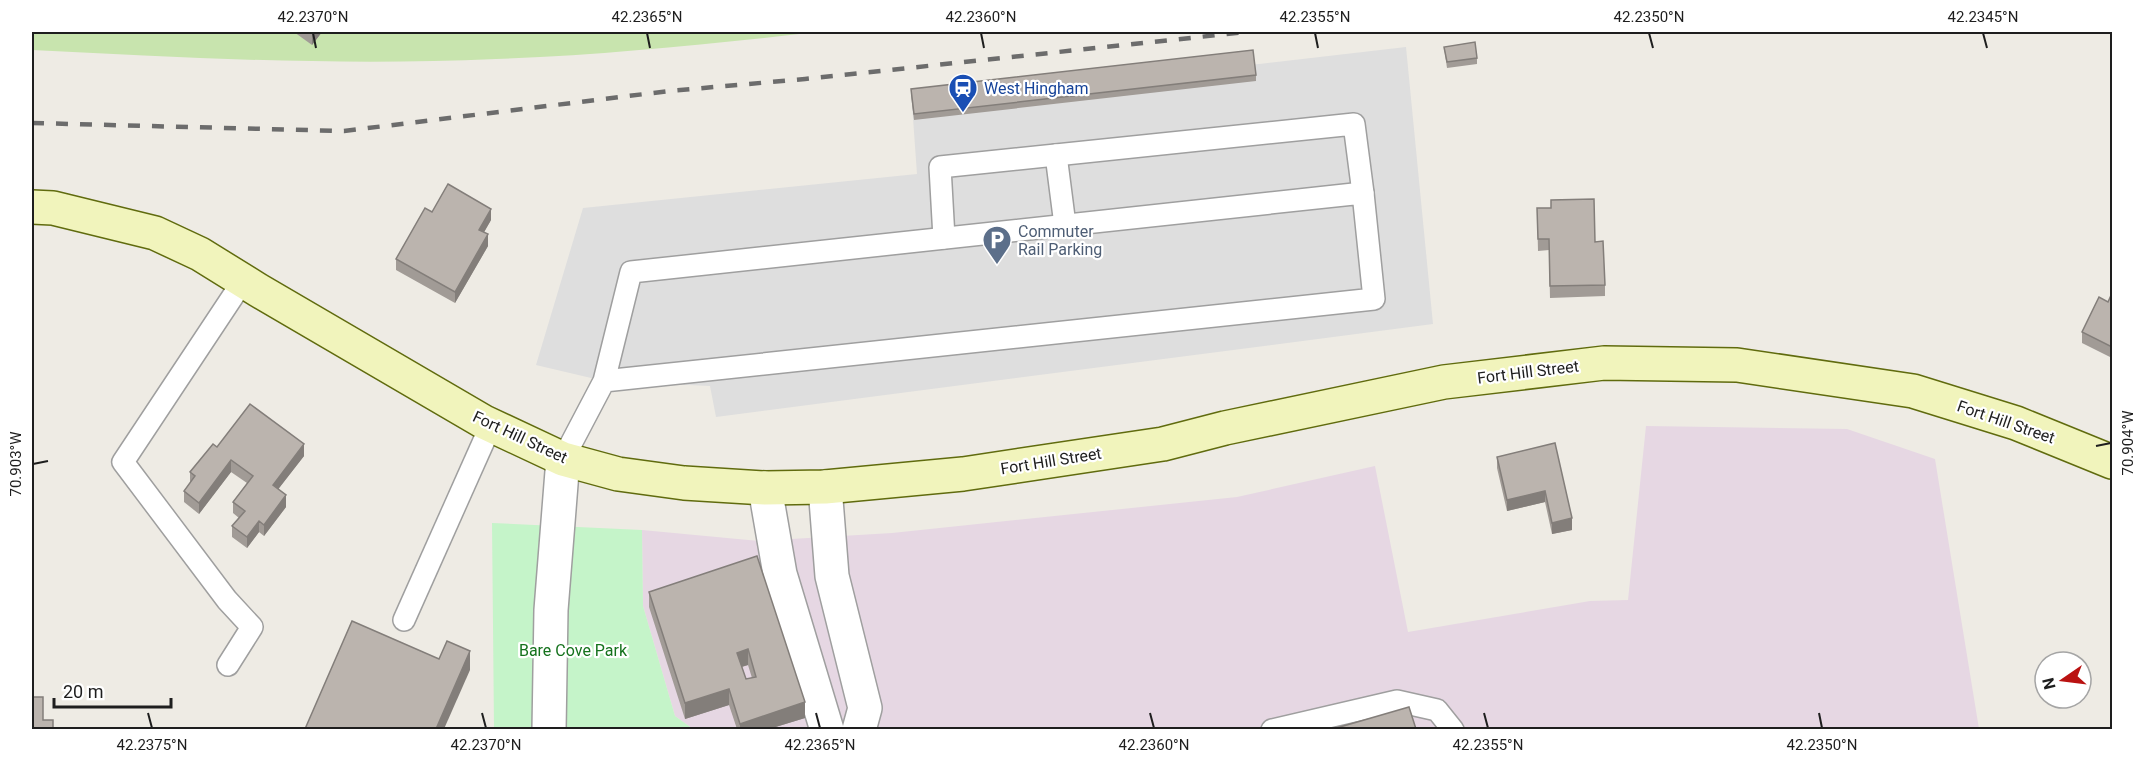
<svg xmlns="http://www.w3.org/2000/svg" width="2144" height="761" viewBox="0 0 2144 761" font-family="Roboto,sans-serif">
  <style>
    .industrial { fill: #e6d7e3 }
    .grass { fill: #c8e4ae }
    .park { fill: #c5f4c9 }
    .parking { fill: #dedede }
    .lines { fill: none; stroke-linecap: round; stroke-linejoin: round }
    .service-casing { stroke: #9f9f9f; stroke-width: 24 }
    .minor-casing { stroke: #9f9f9f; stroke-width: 36 }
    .secondary-casing { stroke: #606b0e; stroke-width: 36 }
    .service { stroke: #fff; stroke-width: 21 }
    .minor { stroke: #fff; stroke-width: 33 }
    .secondary { stroke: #f1f4bc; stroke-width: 33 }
    .rail { stroke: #6c6c6c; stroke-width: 4.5; stroke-dasharray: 12 12; stroke-linecap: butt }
    .wall { fill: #a19b96; fill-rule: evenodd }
    .shaded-wall { fill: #837e7a }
    .building { fill: #bbb4ae; stroke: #837e7a; stroke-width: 1.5; fill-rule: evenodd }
    .ticks { fill: none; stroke: #1e1e1e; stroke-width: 2 }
    .labels { text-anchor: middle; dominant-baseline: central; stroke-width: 4.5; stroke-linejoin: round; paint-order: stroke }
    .transit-label { font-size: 16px; fill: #164399; stroke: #fff; text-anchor: start }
    .service-label { font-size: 16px; fill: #4e5e75; stroke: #fff; text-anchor: start }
    .street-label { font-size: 16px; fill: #1e1e1e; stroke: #fff }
    .park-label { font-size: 16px; fill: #15721d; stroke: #fff }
    .neatline { fill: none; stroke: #1e1e1e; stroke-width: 2 }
    .ticks-label { font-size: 15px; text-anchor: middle; fill: #1e1e1e }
  </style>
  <rect width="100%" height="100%" fill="#eeebe4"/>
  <!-- industrial -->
  <path class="industrial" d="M 1646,426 L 1847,429 L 1935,459 L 1979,729 L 693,729 L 675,716 L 643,606 L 642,530 L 759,541 L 892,533 L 1237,497 L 1375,466 L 1408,632 L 1590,601 L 1628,600 Z"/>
  <!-- grass -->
  <path class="grass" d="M 32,32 L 818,32 C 711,44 604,55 496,59 C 341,66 187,58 32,50 Z"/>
  <!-- park -->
  <path class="park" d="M 492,523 L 642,530 L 643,606 L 675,716 L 693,729 L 494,729 Z"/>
  <!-- parking -->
  <path class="parking" d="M 1406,47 L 1433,324 L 716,417 L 710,386 L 604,381 L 536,365 L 583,208 L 917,174 L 912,104 Z"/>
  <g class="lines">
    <!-- service casing -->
    <g class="service-casing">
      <g id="service">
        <path d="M 1056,155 L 1065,225"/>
        <path d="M 944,238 L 940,167 L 1354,124 L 1363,193"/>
        <path d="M 563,459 L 604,381 L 631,272 L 1363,193 L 1374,299 L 604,381"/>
        <path d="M 404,620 L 491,425"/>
        <path d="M 228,665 L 252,627 L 227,600 L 123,462 L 243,281"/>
        <path d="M 1272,730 L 1397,701 L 1437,710 L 1453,730"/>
      </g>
    </g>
    <!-- minor casing -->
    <g class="minor-casing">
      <g id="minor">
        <path d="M 825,487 L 832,576 L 865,708 L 859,730"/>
        <path d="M 765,488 L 780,574 L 827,730"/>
        <path d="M 549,730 L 551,610 L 563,459"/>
      </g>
    </g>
    <!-- secondary casing -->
    <g class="secondary-casing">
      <path id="secondary" d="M 32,207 L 53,208 L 155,233 L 200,254 L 258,290 L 484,422 L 563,459 L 618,474 L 684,483 L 765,488 L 825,487 L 963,474 L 1163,444 L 1225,428 L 1444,382 L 1604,363 L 1737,365 L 1913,391 L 2016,423 L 2112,462"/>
    </g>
    <!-- service -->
    <use href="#service" class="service"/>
    <!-- minor -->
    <use href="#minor" class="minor"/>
    <!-- secondary -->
    <use href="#secondary" class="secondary"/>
    <!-- rail -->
    <path class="rail" d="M 32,123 L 344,131 L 669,91 L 805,79 L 1246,32"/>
  </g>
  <!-- wall -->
  <g class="wall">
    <path d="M 294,32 L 322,32 L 312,45 Z"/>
    <path d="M 1444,47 L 1477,58 L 1477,64 L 1447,68 Z"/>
    <path d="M 1256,75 L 1256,81 L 914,120 L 911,95 L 911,89 Z"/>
    <path d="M 1537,208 L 1595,242 L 1605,285 L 1605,296 L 1550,298 L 1549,250 L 1538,251 Z"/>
    <path d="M 491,220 L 484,232 L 488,246 L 455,303 L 396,270 L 396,259 Z"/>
    <path d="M 2112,293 L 2112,358 L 2082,343 L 2082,332 L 2108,302 Z"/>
    <path d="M 1555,443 L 1572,530 L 1552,534 L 1545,502 L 1507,511 L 1497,468 L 1497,457 Z"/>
    <path d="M 217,447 L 304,456 L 278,489 L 286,507 L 264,536 L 259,532 L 247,548 L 232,537 L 232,526 L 239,518 L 233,513 L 233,502 L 247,483 L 231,472 L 199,514 L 184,502 L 184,491 L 190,483 L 190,472 Z"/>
    <path d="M 757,556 L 805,718 L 769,729 L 737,729 L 729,705 L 685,719 L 649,607 L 649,592 ZM 748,665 L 752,678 L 746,679 L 742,667 Z"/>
  </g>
  <!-- shaded-wall -->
  <g class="shaded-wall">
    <path d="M 314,32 L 322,32 L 312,45 L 312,33 Z"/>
    <path d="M 491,209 L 491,220 L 479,241 L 479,230 Z"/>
    <path d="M 488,234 L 488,246 L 455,303 L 455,292 Z"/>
    <path d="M 304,444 L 304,456 L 273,496 L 273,485 Z"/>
    <path d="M 231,460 L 231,472 L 199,514 L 199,503 Z"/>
    <path d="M 1545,491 L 1545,502 L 1507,511 L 1507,500 Z"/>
    <path d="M 286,495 L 286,507 L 264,536 L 264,525 Z"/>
    <path d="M 1572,518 L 1572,530 L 1552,534 L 1552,523 Z"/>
    <path d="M 259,521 L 259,532 L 247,548 L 247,537 Z"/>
    <path d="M 748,649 L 748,665 L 737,668 L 737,653 Z"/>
    <path d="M 470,651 L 470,670 L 444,729 L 436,729 Z"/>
    <path d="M 729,689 L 729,705 L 685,719 L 685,703 Z"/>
    <path d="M 805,702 L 805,718 L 769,729 L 740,729 L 740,724 Z"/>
  </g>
  <!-- building -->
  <g class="building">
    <path d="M 1475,42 L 1477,58 L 1447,62 L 1444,47 Z"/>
    <path d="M 1253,50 L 1256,75 L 914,114 L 911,89 Z"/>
    <path d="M 448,184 L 491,209 L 479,230 L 488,234 L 455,292 L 396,259 L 425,208 L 432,212 Z"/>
    <path d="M 1594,199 L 1595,242 L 1603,241 L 1605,285 L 1550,286 L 1549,239 L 1538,239 L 1537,208 L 1551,208 L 1551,200 Z"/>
    <path d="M 2112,293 L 2112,347 L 2082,332 L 2099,297 L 2108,302 Z"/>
    <path d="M 250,404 L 304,444 L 273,485 L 286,495 L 264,525 L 259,521 L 247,537 L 232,526 L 245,511 L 233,502 L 253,476 L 231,460 L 199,503 L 184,491 L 195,476 L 190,472 L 213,444 L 217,447 Z"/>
    <path d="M 1555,443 L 1572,518 L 1552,523 L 1545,491 L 1507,500 L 1497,457 Z"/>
    <path d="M 757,556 L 805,702 L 740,724 L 729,689 L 685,703 L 649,592 ZM 748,649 L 756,677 L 746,679 L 737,653 Z"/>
    <path d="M 352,621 L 439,659 L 447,641 L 470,651 L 436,729 L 305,729 Z"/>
    <path d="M 32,697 L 43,697 L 43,720 L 53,720 L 53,729 L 32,729 Z"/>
    <path d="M 1409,707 L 1416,729 L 1333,729 Z"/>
  </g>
  <!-- ticks -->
  <path class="ticks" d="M 313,33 L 316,48M 647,33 L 650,48M 981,33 L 984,48M 1315,33 L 1318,48M 1649,33 L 1653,48M 1983,33 L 1987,48M 2096,446 L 2111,443M 33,464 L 48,461M 148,713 L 152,728M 482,713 L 486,728M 816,713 L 820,728M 1150,713 L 1154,728M 1484,713 L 1488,728M 1819,713 L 1822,728"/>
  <!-- icons -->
  <defs>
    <g id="station-pin" transform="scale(1.5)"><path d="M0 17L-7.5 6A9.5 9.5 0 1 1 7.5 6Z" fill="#1a4fb4" stroke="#fff"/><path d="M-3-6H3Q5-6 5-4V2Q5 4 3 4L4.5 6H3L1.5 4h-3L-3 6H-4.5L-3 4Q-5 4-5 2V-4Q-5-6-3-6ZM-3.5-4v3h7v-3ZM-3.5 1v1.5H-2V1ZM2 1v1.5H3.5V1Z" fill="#fff"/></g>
    <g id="parking-pin" transform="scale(1.5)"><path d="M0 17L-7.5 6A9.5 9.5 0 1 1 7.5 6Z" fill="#5c6f8a" stroke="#fff"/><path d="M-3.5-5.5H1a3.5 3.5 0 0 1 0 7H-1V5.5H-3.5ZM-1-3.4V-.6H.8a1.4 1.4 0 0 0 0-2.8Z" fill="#fff"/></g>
  </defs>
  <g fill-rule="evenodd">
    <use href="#station-pin" x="963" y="88"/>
    <use href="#parking-pin" x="997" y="240"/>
  </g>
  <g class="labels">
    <!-- transit labels -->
    <g class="transit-label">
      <text x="984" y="88">West Hingham</text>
    </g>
    <!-- service labels -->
    <g class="service-label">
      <text x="1018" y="231">Commuter<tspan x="1018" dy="18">Rail Parking</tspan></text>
    </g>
    <!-- street labels -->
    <g class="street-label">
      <text transform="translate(1528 372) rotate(-7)">Fort Hill Street</text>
      <text transform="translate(2006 422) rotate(19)">Fort Hill Street</text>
      <text transform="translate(520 437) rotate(25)">Fort Hill Street</text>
      <text transform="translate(1051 461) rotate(-9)">Fort Hill Street</text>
    </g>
    <!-- park labels -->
    <g class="park-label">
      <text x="573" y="650">Bare Cove Park</text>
    </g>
  </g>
  <!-- border -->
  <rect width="2144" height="761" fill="none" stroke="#ffffff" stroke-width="66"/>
  <!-- north arrow -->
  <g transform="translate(2063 680) rotate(256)"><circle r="28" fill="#ffffff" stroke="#a5a5a5" stroke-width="1.5"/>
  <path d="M0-4.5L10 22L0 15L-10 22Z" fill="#ba1211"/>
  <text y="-9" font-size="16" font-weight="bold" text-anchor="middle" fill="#1e1e1e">N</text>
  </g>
  <!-- scale -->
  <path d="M54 698v9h117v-9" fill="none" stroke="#1e1e1e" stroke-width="3"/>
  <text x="63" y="698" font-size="18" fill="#1e1e1e" stroke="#ffffff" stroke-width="4.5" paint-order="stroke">20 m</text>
  <rect x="33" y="33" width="2078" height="695" class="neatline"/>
  <g class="ticks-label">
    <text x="313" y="22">42.2370°N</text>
    <text x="647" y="22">42.2365°N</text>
    <text x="981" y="22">42.2360°N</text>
    <text x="1315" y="22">42.2355°N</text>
    <text x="1649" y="22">42.2350°N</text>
    <text x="1983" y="22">42.2345°N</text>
    <text transform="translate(2128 443) rotate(-90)" y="5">70.904°W</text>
    <text transform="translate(16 464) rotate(-90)" y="5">70.903°W</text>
    <text x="152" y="750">42.2375°N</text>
    <text x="486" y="750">42.2370°N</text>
    <text x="820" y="750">42.2365°N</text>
    <text x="1154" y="750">42.2360°N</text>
    <text x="1488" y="750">42.2355°N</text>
    <text x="1822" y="750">42.2350°N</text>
  </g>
</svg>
